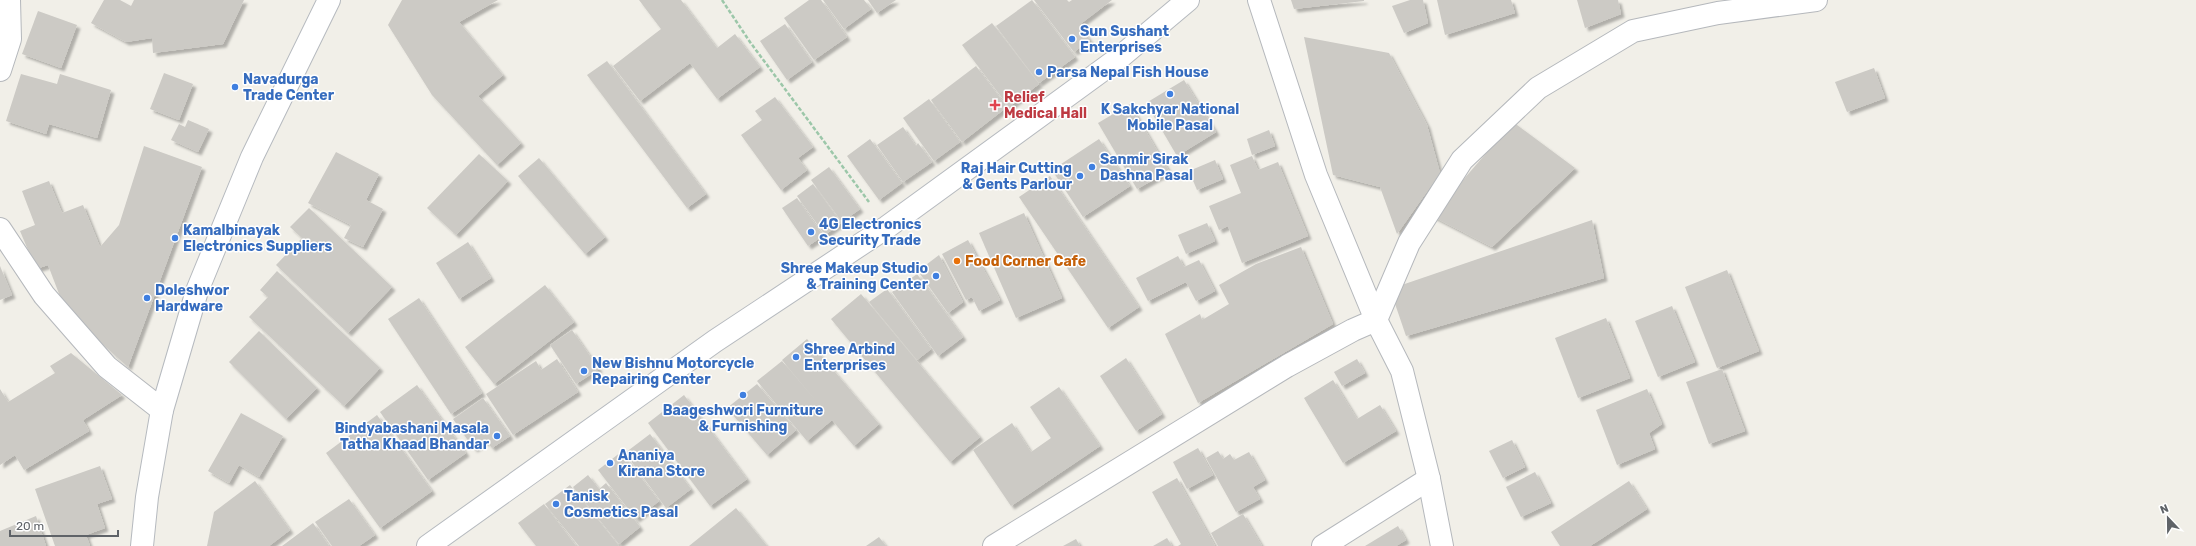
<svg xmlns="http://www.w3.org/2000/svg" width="2196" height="546" viewBox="0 0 2196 546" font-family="Rubik,sans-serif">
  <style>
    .building { fill: #cccac5; filter: url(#shadow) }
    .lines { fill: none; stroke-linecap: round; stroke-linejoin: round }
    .street-casing { stroke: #b5b8bc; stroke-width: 24 }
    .secondary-casing { stroke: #b6babf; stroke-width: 24 }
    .path { stroke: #9cc7a9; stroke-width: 2.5; stroke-dasharray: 4 2; stroke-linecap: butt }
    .street { stroke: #fff; stroke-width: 22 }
    .secondary { stroke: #fff; stroke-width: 22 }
    .shop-dot { fill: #3f7fe0; stroke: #fff; stroke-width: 1.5 }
    .health-dot { fill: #e0444e; stroke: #fff; stroke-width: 1.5 }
    .food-dot { fill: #e8710a; stroke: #fff; stroke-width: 1.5 }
    .labels { text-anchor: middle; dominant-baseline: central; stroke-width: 3; stroke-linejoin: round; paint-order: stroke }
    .shop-label { font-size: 14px; font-weight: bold; fill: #366cbe; stroke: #fff; text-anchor: start }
    .health-label { font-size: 14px; font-weight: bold; fill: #be3a42; stroke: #fff; text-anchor: start }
    .food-label { font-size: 14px; font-weight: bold; fill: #c56008; stroke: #fff; text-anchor: start }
  </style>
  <defs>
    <filter id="shadow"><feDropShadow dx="3.5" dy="3.5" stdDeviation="1" flood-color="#0004"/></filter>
  </defs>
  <rect width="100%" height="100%" fill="#f1efe8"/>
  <!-- building -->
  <g class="building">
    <path d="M 104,0 L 120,0 L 131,6 L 134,0 L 244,0 L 223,44 L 153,53 L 152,38 L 126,42 L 91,23 Z"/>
    <path d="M 402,0 L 498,0 L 459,22 L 503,75 L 478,96 L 521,143 L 497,165 L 432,95 L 388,25 Z"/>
    <path d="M 639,0 L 681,0 L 717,48 L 735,34 L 760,67 L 717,99 L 690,63 L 640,101 L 613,66 L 661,29 Z"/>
    <path d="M 809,0 L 821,0 L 847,37 L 814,60 L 784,18 Z"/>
    <path d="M 823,0 L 864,0 L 871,9 L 844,29 Z"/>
    <path d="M 868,0 L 896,0 L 877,13 Z"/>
    <path d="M 1032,0 L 1075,57 L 1039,83 L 996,26 Z"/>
    <path d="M 1034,0 L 1067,0 L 1069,2 L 1072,0 L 1112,0 L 1079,25 L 1090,40 L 1074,52 Z"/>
    <path d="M 1291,0 L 1364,0 L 1364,1 L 1294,9 Z"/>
    <path d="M 1410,0 L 1423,0 L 1428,23 L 1404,33 L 1392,6 Z"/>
    <path d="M 1437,0 L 1511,0 L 1515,13 L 1445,35 Z"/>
    <path d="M 1577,0 L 1618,0 L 1621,14 L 1585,28 Z"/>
    <path d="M 38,11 L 77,25 L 61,68 L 22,54 Z"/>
    <path d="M 992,23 L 1039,84 L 1009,107 L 962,45 Z"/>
    <path d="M 785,24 L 812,62 L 787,80 L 760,41 Z"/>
    <path d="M 1304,37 L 1389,53 L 1427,125 L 1440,173 L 1397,234 L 1380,187 L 1333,175 Z"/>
    <path d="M 607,61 L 706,194 L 687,208 L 587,75 Z"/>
    <path d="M 976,66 L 1007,107 L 962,142 L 931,100 Z"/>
    <path d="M 1874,68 L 1885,98 L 1847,112 L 1835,82 Z"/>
    <path d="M 164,73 L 193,84 L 179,120 L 150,109 Z"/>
    <path d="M 21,74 L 57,84 L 60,74 L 111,90 L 97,138 L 49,124 L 46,134 L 6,121 Z"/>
    <path d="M 1184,80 L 1216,132 L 1177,156 L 1146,103 Z"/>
    <path d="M 775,97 L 813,147 L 798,158 L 807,170 L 781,190 L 741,135 L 762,120 L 755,111 Z"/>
    <path d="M 929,99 L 960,142 L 934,161 L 903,118 Z"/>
    <path d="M 1130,104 L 1169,171 L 1137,189 L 1098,123 Z"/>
    <path d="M 188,120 L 209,129 L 198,152 L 171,140 L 179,124 L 185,127 Z"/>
    <path d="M 1513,122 L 1575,168 L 1492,247 L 1432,216 Z"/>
    <path d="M 903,127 L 916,146 L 918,143 L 932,162 L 903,182 L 877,145 Z"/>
    <path d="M 1269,130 L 1275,146 L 1252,155 L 1247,139 Z"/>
    <path d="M 870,139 L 902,183 L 879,200 L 847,156 Z"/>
    <path d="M 1099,139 L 1130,186 L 1083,217 L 1052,170 Z"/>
    <path d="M 144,146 L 202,167 L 128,367 L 88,331 L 61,299 L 48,265 L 36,269 L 20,231 L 35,225 L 22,191 L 49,181 L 62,213 L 83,205 L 100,247 L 119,225 Z"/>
    <path d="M 336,152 L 379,174 L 366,200 L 383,209 L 363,247 L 344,238 L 351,225 L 308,203 Z"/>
    <path d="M 479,154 L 508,181 L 456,235 L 427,208 Z"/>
    <path d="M 1252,156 L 1258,170 L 1278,162 L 1308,236 L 1242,263 L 1228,226 L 1219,230 L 1209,206 L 1241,193 L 1230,165 Z"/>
    <path d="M 539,158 L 605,237 L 585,254 L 518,176 Z"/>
    <path d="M 1215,160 L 1223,179 L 1197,190 L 1189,171 Z"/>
    <path d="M 829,167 L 860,209 L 842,222 L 811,180 Z"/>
    <path d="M 1050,176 L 1139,307 L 1108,328 L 1019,197 Z"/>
    <path d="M 813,184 L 841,223 L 825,235 L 797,196 Z"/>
    <path d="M 797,198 L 823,236 L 808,246 L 782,208 Z"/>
    <path d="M 309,208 L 392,287 L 348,333 L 276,265 L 302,238 L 290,227 Z"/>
    <path d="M 1024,213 L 1062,298 L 1016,318 L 979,233 Z"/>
    <path d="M 1592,220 L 1604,278 L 1406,336 L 1390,289 Z"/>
    <path d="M 1207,223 L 1215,241 L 1186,254 L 1178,235 Z"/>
    <path d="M 968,240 L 1000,300 L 979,311 L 972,297 L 966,300 L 942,254 Z"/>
    <path d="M 468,242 L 491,278 L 459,299 L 436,263 Z"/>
    <path d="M 1301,247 L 1333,324 L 1198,403 L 1165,334 L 1200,314 L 1202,320 L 1229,304 L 1219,285 L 1256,264 Z"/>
    <path d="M 939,255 L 963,302 L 948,313 L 918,271 Z"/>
    <path d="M 1178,256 L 1184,267 L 1199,260 L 1215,291 L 1196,301 L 1186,282 L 1148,301 L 1136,278 Z"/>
    <path d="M 0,266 L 12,295 L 0,300 Z"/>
    <path d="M 1727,270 L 1759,351 L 1717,368 L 1685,287 Z"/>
    <path d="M 277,271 L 380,368 L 344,406 L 249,317 L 268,297 L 260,290 Z"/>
    <path d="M 917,274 L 963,337 L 938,356 L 892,292 Z"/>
    <path d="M 545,285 L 574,322 L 494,384 L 465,347 Z"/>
    <path d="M 887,289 L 931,349 L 917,360 L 869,302 Z"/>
    <path d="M 861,294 L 980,437 L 950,462 L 831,319 Z"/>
    <path d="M 419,298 L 482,393 L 451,414 L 388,319 Z"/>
    <path d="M 1672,306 L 1695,362 L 1658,377 L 1635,321 Z"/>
    <path d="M 1606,318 L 1630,378 L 1578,398 L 1555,338 Z"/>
    <path d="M 572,330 L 599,369 L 576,384 L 550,345 Z"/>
    <path d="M 259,331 L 317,388 L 286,419 L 229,362 Z"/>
    <path d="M 807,339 L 879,424 L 854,446 L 832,420 L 807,441 L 757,381 L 782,361 L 827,414 L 782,360 Z"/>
    <path d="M 71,353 L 122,395 L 83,420 L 89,431 L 24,470 L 15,455 L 0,465 L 0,389 L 8,402 L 55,373 L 50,366 Z"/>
    <path d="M 1126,358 L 1162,414 L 1136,431 L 1100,376 Z"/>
    <path d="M 557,359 L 578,392 L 513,435 L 486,394 L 536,361 L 541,370 Z"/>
    <path d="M 1357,359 L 1365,373 L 1342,386 L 1334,372 Z"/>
    <path d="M 1722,369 L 1745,431 L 1709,444 L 1686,382 Z"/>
    <path d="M 1333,380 L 1357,419 L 1380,405 L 1396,431 L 1343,463 L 1304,398 Z"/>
    <path d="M 757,384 L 796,430 L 767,455 L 727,408 Z"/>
    <path d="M 417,385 L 466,453 L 428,480 L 380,412 Z"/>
    <path d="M 1059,387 L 1100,446 L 1011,506 L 973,450 L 1012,423 L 1031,452 L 1051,438 L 1030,407 Z"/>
    <path d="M 1647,389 L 1662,424 L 1649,433 L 1655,449 L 1617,465 L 1596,410 Z"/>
    <path d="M 684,395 L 747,479 L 710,506 L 648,423 Z"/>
    <path d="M 483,398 L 510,436 L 492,448 L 486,441 L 474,449 L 453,419 Z"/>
    <path d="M 241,413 L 283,436 L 259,477 L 239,465 L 229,483 L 208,471 Z"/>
    <path d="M 377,415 L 432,491 L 380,528 L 326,453 Z"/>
    <path d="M 650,434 L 691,489 L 666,508 L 625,453 Z"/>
    <path d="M 1512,440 L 1525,467 L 1503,478 L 1489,451 Z"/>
    <path d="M 1198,448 L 1213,475 L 1187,489 L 1173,462 Z"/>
    <path d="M 1218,451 L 1223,459 L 1230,454 L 1234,460 L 1249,452 L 1265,480 L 1253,487 L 1260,499 L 1236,512 L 1206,458 Z"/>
    <path d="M 621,452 L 659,501 L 636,519 L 598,470 Z"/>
    <path d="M 100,466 L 112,499 L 97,504 L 105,528 L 86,535 L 90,546 L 55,546 L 35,489 Z"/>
    <path d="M 1535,472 L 1551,503 L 1521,517 L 1506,487 Z"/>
    <path d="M 588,475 L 599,489 L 606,483 L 640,527 L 619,544 L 573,487 Z"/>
    <path d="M 1177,478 L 1215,546 L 1178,546 L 1181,544 L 1152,492 Z"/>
    <path d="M 255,481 L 290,530 L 269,546 L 207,546 L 214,512 Z"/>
    <path d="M 1629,481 L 1647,509 L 1590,546 L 1560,546 L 1551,532 Z"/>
    <path d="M 570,485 L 619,546 L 579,546 L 545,504 Z"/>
    <path d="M 349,499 L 375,535 L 359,546 L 332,546 L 315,522 Z"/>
    <path d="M 544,504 L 576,546 L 536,546 L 518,523 Z"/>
    <path d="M 736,508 L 767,546 L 689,546 Z"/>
    <path d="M 1243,514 L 1262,546 L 1218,546 L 1211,533 Z"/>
    <path d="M 36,516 L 46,546 L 0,546 L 0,531 Z"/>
    <path d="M 313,523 L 329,546 L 282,546 Z"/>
    <path d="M 1398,526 L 1406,540 L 1396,546 L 1365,546 Z"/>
    <path d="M 879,537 L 886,546 L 866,546 Z"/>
    <path d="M 1167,538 L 1172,546 L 1153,546 Z"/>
    <path d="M 1076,539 L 1080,546 L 1063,546 Z"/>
  </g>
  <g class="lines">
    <!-- street casing -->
    <g class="street-casing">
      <g id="street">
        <path d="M 1259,0 L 1316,175 L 1376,320 L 1402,371 L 1429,479 L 1442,546"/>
        <path d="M 0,70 L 10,39 L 9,0"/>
        <path d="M 0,229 L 44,295 L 107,367 L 162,410"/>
        <path d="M 994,546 L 1287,366 L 1353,330 L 1376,320 L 1409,243 L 1462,160 L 1538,88 L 1633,31 L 1718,13 L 1816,0"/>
        <path d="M 1323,546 L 1429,479"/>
      </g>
    </g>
    <!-- secondary casing -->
    <g class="secondary-casing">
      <g id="secondary">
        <path d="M 142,546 L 147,497 L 162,410 L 197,291 L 252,157 L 329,0"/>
        <path d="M 428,546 L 715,341 L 887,227 L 1119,58 L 1188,0"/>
      </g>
    </g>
    <!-- path -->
    <path class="path" d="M 722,0 L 750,42 L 869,202"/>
    <!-- street -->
    <use href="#street" class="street"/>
    <!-- secondary -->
    <use href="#secondary" class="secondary"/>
  </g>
  <!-- markers -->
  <g class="shop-dot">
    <circle cx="1072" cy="39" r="4"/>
    <circle cx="1039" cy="72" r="4"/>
    <circle cx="235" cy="87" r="4"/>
    <circle cx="1170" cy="94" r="4"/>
    <circle cx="1092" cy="167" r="4"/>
    <circle cx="1080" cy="176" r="4"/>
    <circle cx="811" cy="232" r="4"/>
    <circle cx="175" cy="238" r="4"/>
    <circle cx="936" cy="276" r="4"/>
    <circle cx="147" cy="298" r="4"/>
    <circle cx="796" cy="357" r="4"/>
    <circle cx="584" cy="371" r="4"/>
    <circle cx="743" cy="395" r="4"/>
    <circle cx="497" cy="436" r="4"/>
    <circle cx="610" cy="463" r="4"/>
    <circle cx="556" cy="504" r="4"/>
  </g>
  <path class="health-dot" d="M993 99h4v4h4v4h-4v4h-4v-4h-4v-4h4z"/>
  <circle class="food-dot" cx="957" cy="261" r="4"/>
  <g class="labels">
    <!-- shop labels -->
    <g class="shop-label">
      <text x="1080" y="31">Sun Sushant<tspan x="1080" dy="16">Enterprises</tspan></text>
      <text x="1047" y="72">Parsa Nepal Fish House</text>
      <text x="243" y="79">Navadurga<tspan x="243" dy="16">Trade Center</tspan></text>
      <text x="1170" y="109" text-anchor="middle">K Sakchyar National<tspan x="1170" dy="16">Mobile Pasal</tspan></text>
      <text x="1100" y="159">Sanmir Sirak<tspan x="1100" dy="16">Dashna Pasal</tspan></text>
      <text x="1072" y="168" text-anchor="end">Raj Hair Cutting<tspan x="1072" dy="16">&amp; Gents Parlour</tspan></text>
      <text x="819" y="224">4G Electronics<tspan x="819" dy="16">Security Trade</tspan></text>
      <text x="183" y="230">Kamalbinayak<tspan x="183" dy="16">Electronics Suppliers</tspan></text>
      <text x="928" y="268" text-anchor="end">Shree Makeup Studio<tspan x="928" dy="16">&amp; Training Center</tspan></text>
      <text x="155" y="290">Doleshwor<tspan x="155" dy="16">Hardware</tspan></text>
      <text x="804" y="349">Shree Arbind<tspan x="804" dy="16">Enterprises</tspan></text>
      <text x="592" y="363">New Bishnu Motorcycle<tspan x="592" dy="16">Repairing Center</tspan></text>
      <text x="743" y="410" text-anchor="middle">Baageshwori Furniture<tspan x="743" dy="16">&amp; Furnishing</tspan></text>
      <text x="489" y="428" text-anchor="end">Bindyabashani Masala<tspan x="489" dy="16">Tatha Khaad Bhandar</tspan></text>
      <text x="618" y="455">Ananiya<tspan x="618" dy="16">Kirana Store</tspan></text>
      <text x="564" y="496">Tanisk<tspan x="564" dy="16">Cosmetics Pasal</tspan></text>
    </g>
    <!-- health labels -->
    <g class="health-label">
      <text x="1004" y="97">Relief<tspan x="1004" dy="16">Medical Hall</tspan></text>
    </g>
    <!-- food labels -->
    <g class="food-label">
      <text x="965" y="261">Food Corner Cafe</text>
    </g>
  </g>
  <!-- north arrow -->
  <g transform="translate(2168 518) rotate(338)" stroke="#ffffff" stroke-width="3" paint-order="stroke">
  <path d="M0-3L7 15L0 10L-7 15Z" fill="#5f6368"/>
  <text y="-6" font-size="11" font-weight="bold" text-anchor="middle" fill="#5f6368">N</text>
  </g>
  <!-- scale -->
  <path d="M10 530v6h108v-6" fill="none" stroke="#5f6368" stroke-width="2"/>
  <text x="16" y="530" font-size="12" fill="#5f6368" stroke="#ffffff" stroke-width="3" paint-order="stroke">20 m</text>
</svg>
